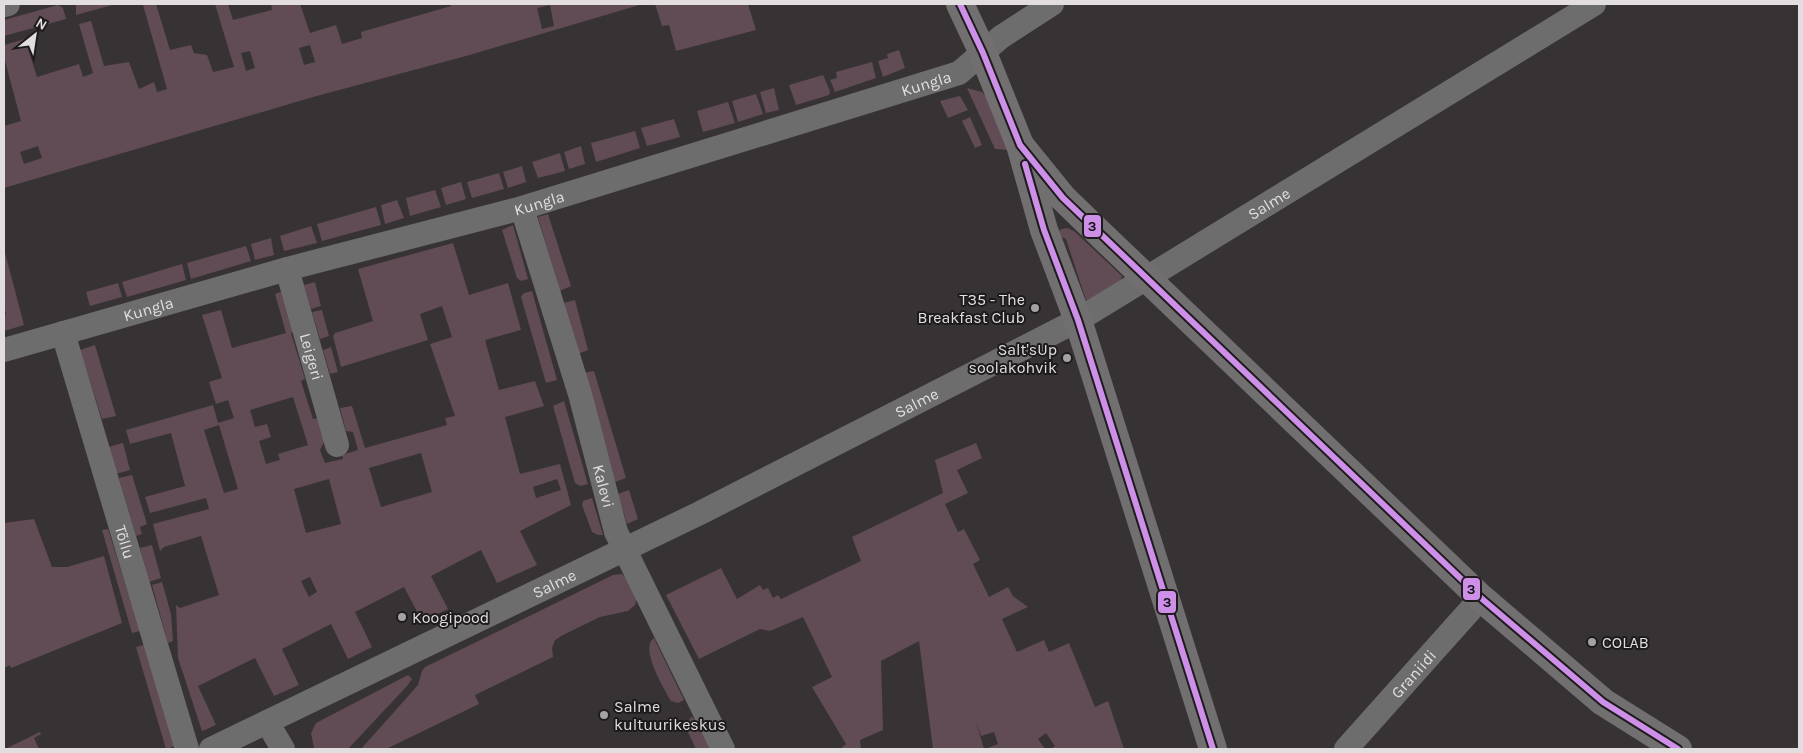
<svg xmlns="http://www.w3.org/2000/svg" width="1803" height="753" viewBox="0 0 1803 753" font-family="Karla,sans-serif">
  <style>
    .green { fill: #614b54; fill-rule: evenodd }
    .lines { fill: none; stroke-linecap: round; stroke-linejoin: round }
    .street { stroke: #6e6d6d; stroke-width: 24 }
    .secondary { stroke: #726f70; stroke-width: 28 }
    .bus-1-casing { stroke: #1e1b1c; stroke-width: 10 }
    .bus-1 { stroke: #ce8fe9; stroke-width: 6 }
    .poi-dot { fill: #a6a2a4; stroke: #1e1b1c; stroke-width: 2 }
    .labels { text-anchor: middle; dominant-baseline: central; stroke-width: 4; stroke-linejoin: round; paint-order: stroke }
    .street-label { font-size: 16px; fill: #e2dee0; stroke: #1e1b1c }
    .poi-label { font-size: 16px; fill: #e2dee0; stroke: #1e1b1c; text-anchor: start }
    .line-badge { stroke: #1e1b1c; stroke-width: 2 }
    .pale-badge-label { font-size: 14px; text-anchor: middle; font-weight: bold; fill: #111 }
  </style>
  <rect width="100%" height="100%" fill="#373335"/>
  <!-- green -->
  <g class="green">
    <path d="M 76,4 L 116,4 L 76,15 Z"/>
    <path d="M 148,4 L 156,4 L 170,50 L 191,45 L 194,53 L 207,55 L 213,72 L 234,67 L 215,4 L 228,4 L 233,20 L 272,10 L 271,4 L 300,4 L 310,33 L 336,25 L 342,44 L 362,38 L 361,32 L 451,6 L 451,4 L 643,4 L 466,56 L 313,97 L 4,188 L 4,126 L 21,121 L 4,57 L 4,45 L 25,39 L 37,77 L 79,64 L 83,77 L 93,73 L 79,24 L 91,21 L 104,66 L 129,62 L 139,89 L 154,82 L 157,92 L 167,89 L 143,5 ZM 550,5 L 554,26 L 542,29 L 537,8 ZM 310,45 L 315,62 L 304,65 L 299,48 ZM 250,51 L 255,68 L 246,71 L 241,53 ZM 38,146 L 42,158 L 24,164 L 20,152 Z"/>
    <path d="M 655,4 L 748,4 L 756,30 L 676,51 L 669,25 L 662,26 Z"/>
    <path d="M 58,5 L 63,8 L 66,19 L 4,36 L 4,20 Z"/>
    <path d="M 899,50 L 905,68 L 883,77 L 878,61 L 888,58 L 887,54 Z"/>
    <path d="M 872,62 L 876,78 L 835,92 L 830,80 L 837,78 L 836,72 Z"/>
    <path d="M 823,75 L 830,91 L 829,95 L 796,105 L 789,85 Z"/>
    <path d="M 774,88 L 779,110 L 766,113 L 760,92 Z"/>
    <path d="M 967,88 L 982,92 L 986,96 L 1008,150 L 995,149 Z"/>
    <path d="M 756,94 L 763,114 L 738,122 L 732,101 Z"/>
    <path d="M 960,96 L 968,110 L 948,118 L 940,101 Z"/>
    <path d="M 728,102 L 735,123 L 703,132 L 697,111 Z"/>
    <path d="M 970,117 L 982,145 L 975,148 L 962,121 Z"/>
    <path d="M 674,119 L 680,137 L 647,146 L 641,128 Z"/>
    <path d="M 635,131 L 640,148 L 596,162 L 591,143 Z"/>
    <path d="M 581,146 L 585,164 L 569,169 L 564,152 Z"/>
    <path d="M 560,153 L 565,171 L 538,178 L 532,162 Z"/>
    <path d="M 522,166 L 526,182 L 508,188 L 503,172 Z"/>
    <path d="M 499,173 L 504,189 L 472,198 L 467,182 Z"/>
    <path d="M 461,182 L 466,199 L 446,205 L 441,188 Z"/>
    <path d="M 435,190 L 441,207 L 410,216 L 406,198 Z"/>
    <path d="M 397,200 L 404,218 L 385,224 L 381,205 Z"/>
    <path d="M 376,207 L 381,225 L 322,241 L 317,224 Z"/>
    <path d="M 548,214 L 571,286 L 560,291 L 538,217 Z"/>
    <path d="M 513,225 L 528,279 L 521,281 L 517,278 L 502,230 Z"/>
    <path d="M 311,226 L 317,243 L 284,251 L 280,236 Z"/>
    <path d="M 1067,228 L 1074,231 L 1122,276 L 1121,282 L 1088,301 L 1086,300 L 1066,239 L 1057,235 L 1061,229 Z"/>
    <path d="M 271,238 L 274,255 L 255,260 L 251,244 Z"/>
    <path d="M 453,243 L 469,295 L 508,283 L 521,330 L 485,340 L 499,390 L 535,381 L 544,406 L 505,417 L 520,474 L 560,464 L 571,505 L 520,531 L 537,565 L 497,583 L 481,550 L 431,576 L 448,609 L 422,621 L 404,587 L 355,612 L 372,647 L 348,659 L 331,624 L 282,649 L 299,685 L 274,696 L 255,658 L 198,686 L 216,725 L 202,731 L 178,658 L 176,605 L 180,608 L 219,595 L 201,536 L 164,547 L 160,551 L 153,524 L 209,509 L 206,498 L 150,513 L 145,497 L 185,486 L 171,433 L 130,444 L 126,430 L 213,405 L 218,423 L 234,418 L 228,400 L 216,404 L 209,382 L 222,378 L 202,315 L 221,310 L 232,348 L 286,333 L 275,294 L 286,290 L 298,330 L 291,333 L 305,379 L 301,381 L 313,419 L 319,418 L 325,440 L 320,450 L 325,463 L 343,459 L 342,455 L 358,450 L 353,432 L 346,431 L 340,408 L 352,406 L 365,448 L 447,425 L 445,418 L 455,416 L 430,344 L 452,337 L 442,306 L 420,314 L 428,340 L 341,367 L 333,336 L 335,333 L 373,321 L 358,269 ZM 293,397 L 308,445 L 278,454 L 280,460 L 266,464 L 259,441 L 271,437 L 267,424 L 255,427 L 250,410 ZM 219,425 L 238,489 L 224,493 L 204,430 ZM 421,453 L 432,492 L 381,507 L 369,468 ZM 329,479 L 341,524 L 306,533 L 294,489 ZM 557,479 L 561,490 L 536,498 L 533,487 ZM 310,577 L 317,592 L 309,597 L 301,581 Z"/>
    <path d="M 246,246 L 251,261 L 191,279 L 187,263 Z"/>
    <path d="M 4,249 L 24,325 L 4,331 L 4,315 L 6,314 L 4,306 Z"/>
    <path d="M 182,264 L 186,280 L 127,297 L 122,282 Z"/>
    <path d="M 315,282 L 321,306 L 311,309 L 304,285 Z"/>
    <path d="M 118,283 L 122,297 L 90,306 L 86,292 Z"/>
    <path d="M 532,291 L 557,380 L 546,383 L 521,297 L 524,293 Z"/>
    <path d="M 575,300 L 588,350 L 578,354 L 563,303 Z"/>
    <path d="M 322,310 L 329,336 L 320,339 L 312,312 Z"/>
    <path d="M 95,345 L 116,416 L 102,419 L 80,350 Z"/>
    <path d="M 331,347 L 338,372 L 330,374 L 323,350 Z"/>
    <path d="M 594,371 L 626,478 L 615,482 L 583,373 Z"/>
    <path d="M 564,401 L 588,484 L 580,486 L 575,483 L 553,406 Z"/>
    <path d="M 123,443 L 130,470 L 116,474 L 108,447 Z"/>
    <path d="M 976,443 L 982,458 L 957,470 L 968,493 L 945,504 L 958,532 L 964,529 L 980,560 L 973,564 L 989,597 L 1008,587 L 1013,596 L 1028,607 L 1002,619 L 1017,652 L 1044,640 L 1049,652 L 1069,643 L 1095,707 L 1108,701 L 1124,749 L 1051,749 L 1055,746 L 1046,733 L 1038,739 L 1045,749 L 985,749 L 998,744 L 994,732 L 981,736 L 976,722 L 984,749 L 933,749 L 919,641 L 881,661 L 883,730 L 860,740 L 861,749 L 840,749 L 846,744 L 812,687 L 832,677 L 803,617 L 770,631 L 760,629 L 699,659 L 666,595 L 721,568 L 737,599 L 760,585 L 763,590 L 768,588 L 773,598 L 778,595 L 781,599 L 861,561 L 852,537 L 943,493 L 935,460 Z"/>
    <path d="M 132,475 L 147,524 L 140,527 L 142,534 L 136,536 L 119,478 Z"/>
    <path d="M 629,490 L 638,519 L 627,524 L 618,494 Z"/>
    <path d="M 592,498 L 603,535 L 598,535 L 592,532 L 582,505 L 583,501 Z"/>
    <path d="M 34,519 L 52,567 L 67,567 L 104,556 L 122,623 L 11,668 L 10,665 L 4,668 L 4,523 Z"/>
    <path d="M 108,529 L 140,631 L 132,633 L 102,530 Z"/>
    <path d="M 152,545 L 161,578 L 149,582 L 140,548 Z"/>
    <path d="M 622,574 L 629,581 L 637,597 L 635,605 L 628,611 L 600,617 L 563,635 L 555,640 L 552,648 L 553,657 L 475,695 L 479,704 L 386,749 L 361,749 L 418,685 L 422,671 L 425,667 L 613,575 Z"/>
    <path d="M 162,582 L 171,614 L 173,641 L 168,643 L 152,585 Z"/>
    <path d="M 654,638 L 684,700 L 678,703 L 671,701 C 664,689 639,647 654,638 Z"/>
    <path d="M 144,645 L 175,746 L 166,749 L 136,647 Z"/>
    <path d="M 408,675 L 412,679 L 407,686 L 348,749 L 314,748 L 311,733 L 316,723 Z"/>
    <path d="M 691,717 L 694,718 L 710,749 L 696,749 L 685,726 Z"/>
    <path d="M 40,732 L 41,734 L 34,738 L 39,749 L 5,749 Z"/>
  </g>
  <g class="lines">
    <!-- street -->
    <g class="street">
      <path d="M 4,5 L 8,4"/>
      <path id="s1" d="M 522,208 L 580,394 L 616,532 L 723,749"/>
      <path id="s2" d="M 287,269 L 337,445"/>
      <path id="s3" d="M 63,333 L 187,749"/>
      <path id="s4" d="M 4,350 L 287,269 L 522,208 L 959,73 L 1001,37 L 1052,4"/>
      <path d="M 267,722 L 283,749"/>
      <path id="s5" d="M 211,749 L 700,513 L 1078,320 L 1594,4"/>
      <path id="s6" d="M 1346,749 L 1481,598"/>
    </g>
    <!-- secondary -->
    <g class="secondary">
      <path d="M 960,4 L 983,53 L 1020,145 L 1044,230 L 1078,320 L 1213,749"/>
      <path d="M 1020,145 L 1063,198 L 1094,228 L 1481,598 L 1603,702 L 1678,749"/>
    </g>
    <!-- bus-1 casing -->
    <g class="bus-1-casing">
      <g id="bus-1">
        <path d="M 960,4 L 983,53 L 1020,145 L 1063,198 L 1481,598 L 1603,702 L 1678,749"/>
        <path d="M 1025,164 L 1044,230 L 1078,320 L 1213,749"/>
      </g>
    </g>
    <!-- bus-1 -->
    <use href="#bus-1" class="bus-1"/>
  </g>
  <!-- markers -->
  <g class="poi-dot">
    <circle cx="1035" cy="308" r="5"/>
    <circle cx="1067" cy="358" r="5"/>
    <circle cx="402" cy="617" r="5"/>
    <circle cx="1592" cy="642" r="5"/>
    <circle cx="604" cy="715" r="5"/>
  </g>
  <g class="labels">
    <!-- street labels -->
    <g class="street-label">
      <text stroke="none"><textPath href="#s4" startOffset="960">Kungla</textPath></text>
      <text stroke="none"><textPath href="#s4" startOffset="555">Kungla</textPath></text>
      <text stroke="none"><textPath href="#s5" startOffset="1191">Salme</textPath></text>
      <text stroke="none"><textPath href="#s4" startOffset="150">Kungla</textPath></text>
      <text stroke="none"><textPath href="#s2" startOffset="91">Leigeri</textPath></text>
      <text stroke="none"><textPath href="#s5" startOffset="786">Salme</textPath></text>
      <text stroke="none"><textPath href="#s1" startOffset="290">Kalevi</textPath></text>
      <text stroke="none"><textPath href="#s3" startOffset="218">Tõllu</textPath></text>
      <text stroke="none"><textPath href="#s5" startOffset="381">Salme</textPath></text>
      <text stroke="none"><textPath href="#s6" startOffset="101">Graniidi</textPath></text>
    </g>
    <!-- poi labels -->
    <g class="poi-label">
      <text x="1025" y="299" text-anchor="end">T35 - The<tspan x="1025" dy="18">Breakfast Club</tspan></text>
      <text x="1057" y="349" text-anchor="end">Salt'sUp<tspan x="1057" dy="18">soolakohvik</tspan></text>
      <text x="412" y="617">Koogipood</text>
      <text x="1602" y="642">COLAB</text>
      <text x="614" y="706">Salme<tspan x="614" dy="18">kultuurikeskus</tspan></text>
    </g>
  </g>
  <g class="line-badge">
    <rect x="1083" y="214" width="19" height="24" rx="5" fill="#ce8fe9"/>
    <rect x="1462" y="577" width="19" height="24" rx="5" fill="#ce8fe9"/>
    <rect x="1157" y="590" width="20" height="24" rx="5" fill="#ce8fe9"/>
  </g>
  <g class="pale-badge-label">
    <text x="1092" y="231">3</text>
    <text x="1471" y="594">3</text>
    <text x="1167" y="607">3</text>
  </g>
  <!-- border -->
  <rect width="1803" height="753" fill="none" stroke="#e2dee0" stroke-width="10"/>
  <!-- north arrow -->
  <g transform="translate(35 35) rotate(30)" stroke="#1e1b1c" stroke-width="4" paint-order="stroke">
  <path d="M0-4L9 19L0 12L-9 19Z" fill="#e2dee0"/>
  <text y="-8" font-size="14" font-weight="bold" text-anchor="middle" fill="#e2dee0">N</text>
  </g>
</svg>
